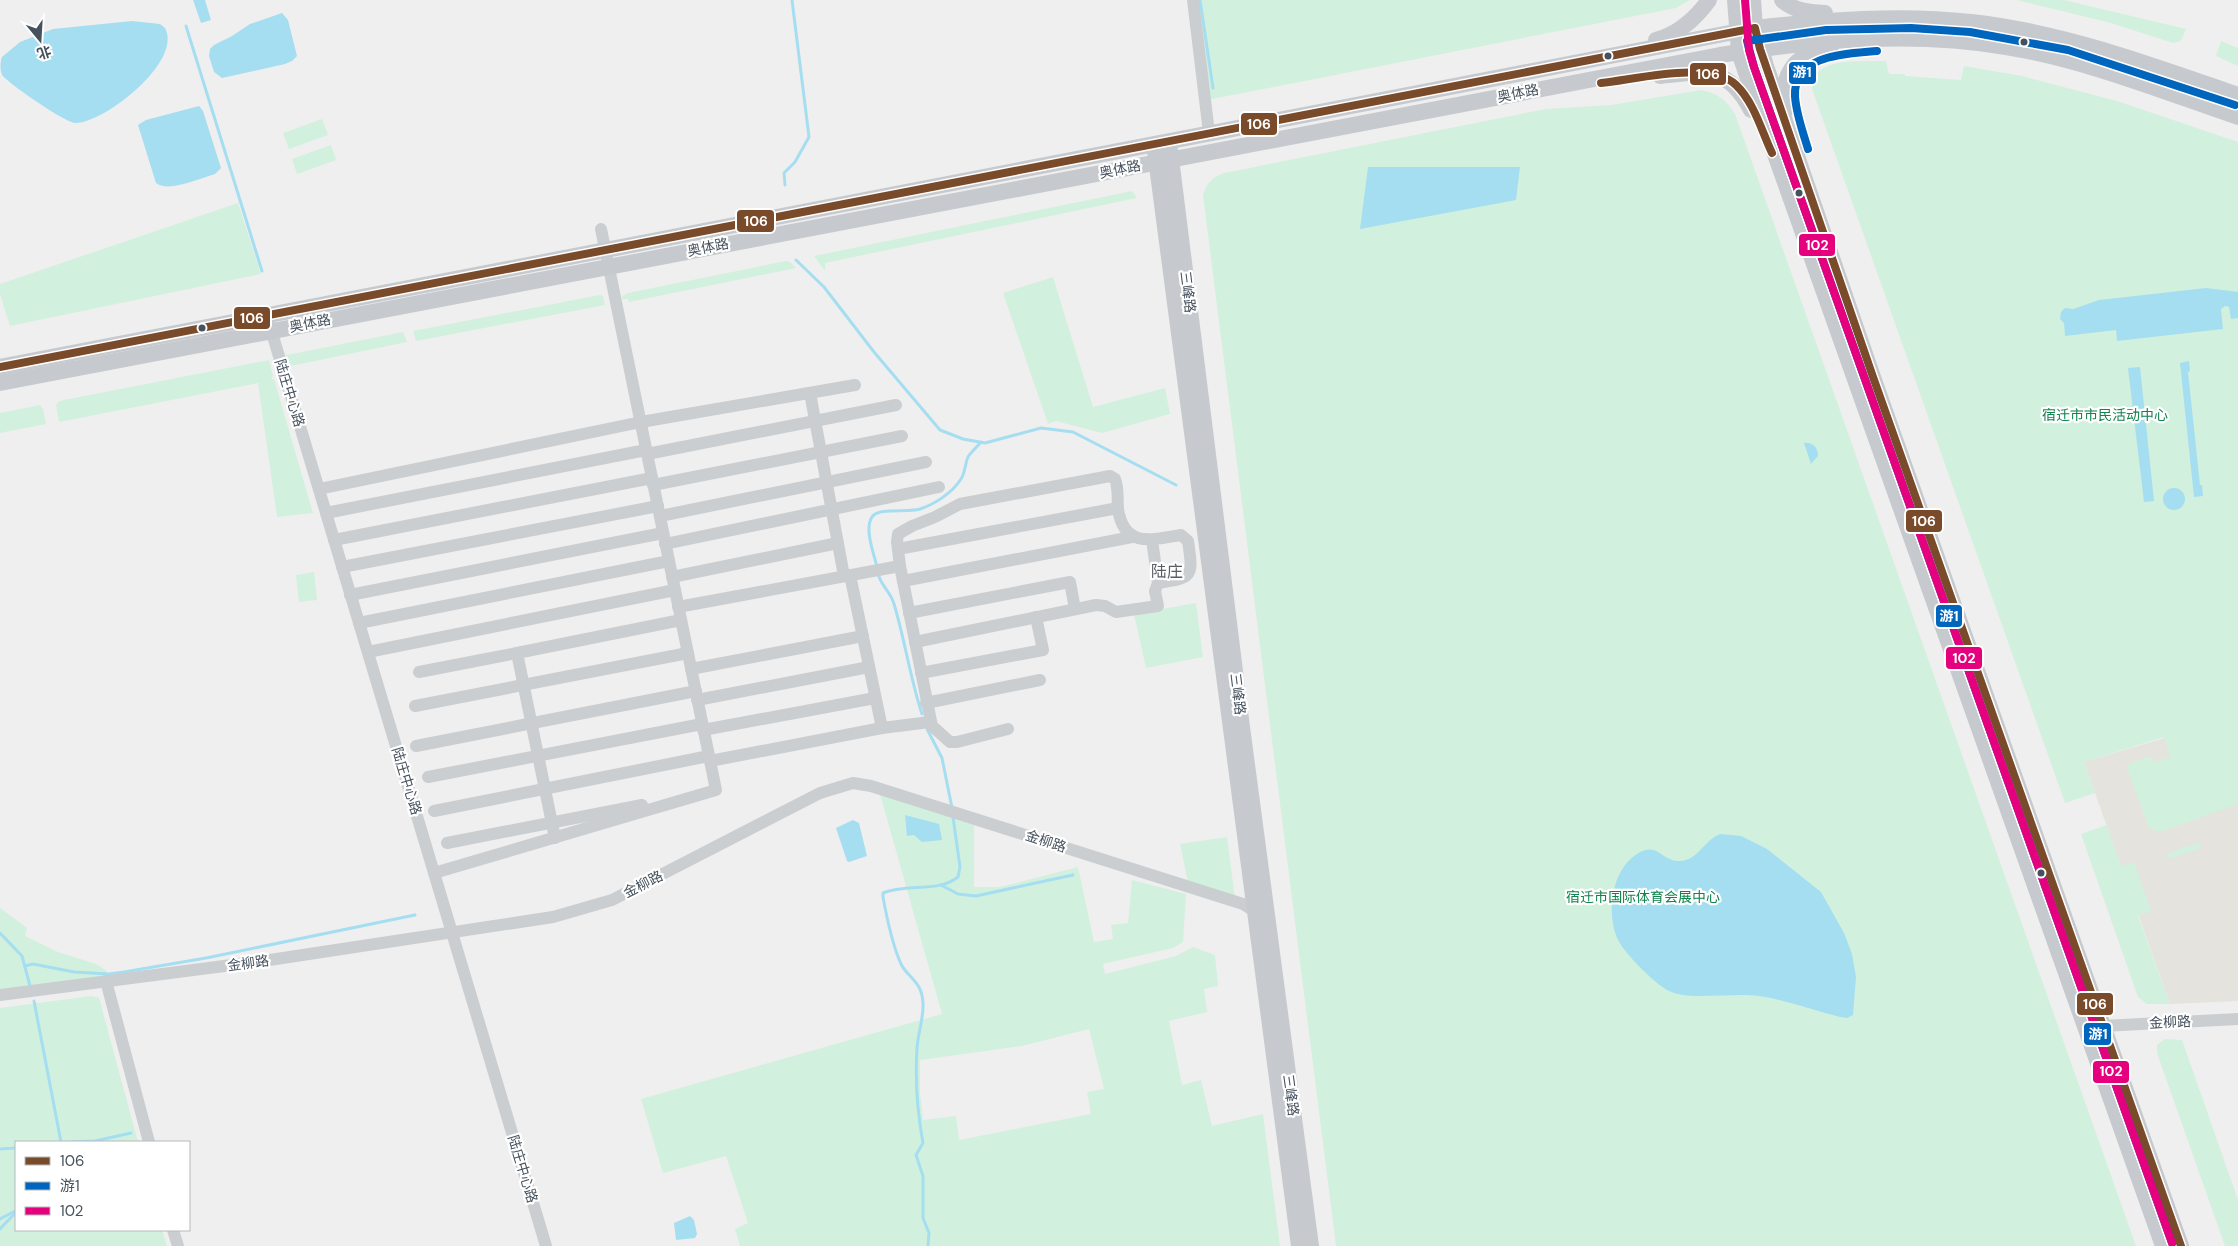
<svg xmlns="http://www.w3.org/2000/svg" width="2238" height="1246" viewBox="0 0 2238 1246" font-family="'DM Sans','Noto Sans SC',sans-serif">
  <style>
    .commercial { fill: #e5e3dd }
    .green { fill: #d2f0de; fill-rule: evenodd }
    .water { fill: #a5def0 }
    .lines { fill: none; stroke-linecap: round; stroke-linejoin: round }
    .stream { stroke: #a5def0; stroke-width: 3 }
    .minor { stroke: #cbced0; stroke-width: 12 }
    .major { stroke: #c6cace; stroke-width: 16 }
    .bus-1-casing { stroke: #fff; stroke-width: 11 }
    .bus-2-casing { stroke: #fff; stroke-width: 11 }
    .bus-3-casing { stroke: #fff; stroke-width: 11 }
    .bus-1 { stroke: #7a4b2a; stroke-width: 8 }
    .bus-2 { stroke: #0065bd; stroke-width: 8 }
    .bus-3 { stroke: #e5007d; stroke-width: 8 }
    .bus-dot { fill: #45515d; stroke: #fff; stroke-width: 2 }
    .labels { text-anchor: middle; dominant-baseline: central; stroke-width: 4.5; stroke-linejoin: round; paint-order: stroke }
    .street-label { font-size: 14px; fill: #45515d; stroke: #fff }
    .park-label { font-size: 14px; fill: #12834e; stroke: #fff }
    .quarter-label { font-size: 16px; fill: #5b5f64; stroke: #fff }
    .line-badge { stroke: #fff; stroke-width: 2 }
    .badge-label { font-size: 14px; text-anchor: middle; font-weight: bold; fill: #fff }
  </style>
  <rect width="100%" height="100%" fill="#f0efef"/>
  <!-- commercial -->
  <path class="commercial" d="M 2238,716 L 2238,1001 L 2170,1004 L 2084,762 Z"/>
  <!-- green -->
  <g class="green">
    <path d="M 1195,0 L 1690,0 L 1676,8 L 1207,100 Z"/>
    <path d="M 2017,0 L 2064,0 L 2186,29 L 2181,41 L 2173,43 L 2111,23 Z"/>
    <path d="M 2221,41 L 2238,48 L 2238,66 L 2216,56 Z"/>
    <path d="M 1886,61 L 1889,74 L 1905,74 L 1905,76 L 1961,80 L 1964,66 L 2022,76 L 2117,101 L 2238,142 L 2238,804 L 2160,832 L 2149,828 L 2127,768 L 2130,763 L 2150,756 L 2155,762 L 2170,757 L 2164,737 L 2084,762 L 2095,793 L 2065,803 L 1812,89 C 1811,55 1863,62 1886,61 Z"/>
    <path d="M 1701,90 C 1717,93 1727,100 1735,114 L 2136,1246 L 1336,1246 L 1203,195 C 1206,183 1213,177 1224,173 L 1546,109 L 1611,105 Z"/>
    <path d="M 322,119 L 328,135 L 289,149 L 283,133 Z"/>
    <path d="M 331,145 L 336,160 L 297,174 L 292,159 Z"/>
    <path d="M 1132,191 L 1137,198 L 825,263 L 825,271 L 814,256 Z"/>
    <path d="M 238,203 L 261,274 L 10,326 L 0,294 L 0,284 Z"/>
    <path d="M 786,261 L 790,262 L 796,268 L 629,302 L 628,299 L 622,299 L 622,296 L 628,293 Z"/>
    <path d="M 1053,277 L 1093,407 L 1165,388 L 1170,414 L 1102,433 L 1056,421 L 1048,424 L 1003,293 Z"/>
    <path d="M 600,295 L 603,296 L 605,305 L 416,341 L 413,331 Z"/>
    <path d="M 403,332 L 407,342 L 286,367 L 282,356 Z"/>
    <path d="M 269,360 L 273,376 L 271,380 L 274,379 L 313,513 L 277,517 L 258,383 L 59,422 L 56,405 L 59,401 Z"/>
    <path d="M 40,405 L 43,409 L 46,424 L 0,433 L 0,413 Z"/>
    <path d="M 314,572 L 317,600 L 299,602 L 296,575 Z"/>
    <path d="M 1196,603 L 1203,657 L 1146,668 L 1134,614 Z"/>
    <path d="M 880,794 L 974,825 L 974,887 L 1000,887 L 1078,867 L 1094,942 L 1113,939 L 1111,925 L 1128,923 L 1132,880 L 1186,894 L 1183,942 L 1173,948 L 1103,964 L 1105,974 L 1176,956 L 1193,947 L 1215,955 L 1218,986 L 1204,989 L 1207,1012 L 1169,1021 L 1182,1085 L 1201,1080 L 1212,1126 L 1263,1114 L 1280,1246 L 740,1246 L 735,1229 L 748,1223 L 726,1156 L 663,1173 L 641,1099 L 942,1014 ZM 1089,1029 L 1104,1089 L 1087,1092 L 1091,1114 L 959,1140 L 956,1116 L 923,1120 L 920,1092 L 920,1060 L 1022,1046 Z"/>
    <path d="M 2107,825 L 2121,866 L 2134,862 L 2151,911 L 2138,916 L 2170,1004 L 2147,1004 L 2138,997 L 2081,834 Z"/>
    <path d="M 1227,837 L 1235,899 L 1188,883 L 1180,844 Z"/>
    <path d="M 2199,842 L 2201,848 L 2169,859 L 2167,854 Z"/>
    <path d="M 0,908 L 27,928 L 25,936 L 58,952 L 96,964 L 107,971 L 105,977 L 0,990 Z"/>
    <path d="M 91,996 L 99,998 L 138,1142 L 16,1142 L 16,1230 L 162,1230 L 167,1246 L 0,1246 L 0,1008 Z"/>
    <path d="M 2165,1039 L 2182,1040 L 2238,1200 L 2238,1246 L 2225,1246 L 2157,1053 L 2157,1045 Z"/>
  </g>
  <!-- water -->
  <g class="water">
    <path d="M 193,0 L 205,0 L 211,20 L 201,23 Z"/>
    <path d="M 282,13 L 288,20 L 297,56 L 292,61 L 285,64 L 222,78 L 214,72 L 209,56 L 210,49 L 214,45 L 232,36 L 250,24 Z"/>
    <path d="M 132,21 L 160,24 L 165,28 C 183,61 106,122 76,123 C 67,124 9,84 2,75 C 0,70 0,62 2,57 L 20,42 L 53,29 Z"/>
    <path d="M 199,106 L 203,111 L 221,168 L 215,174 C 201,178 168,193 156,183 L 138,125 L 146,120 Z"/>
    <path d="M 1368,167 L 1520,167 L 1516,200 L 1360,229 Z"/>
    <path d="M 2206,288 L 2238,292 L 2238,318 L 2231,319 L 2229,307 L 2225,306 L 2221,309 L 2223,329 L 2117,341 L 2116,330 L 2065,336 L 2064,323 L 2060,319 L 2061,312 L 2065,308 L 2073,309 L 2099,300 Z"/>
    <path d="M 2189,361 L 2190,371 L 2188,372 L 2200,485 L 2202,485 L 2203,496 L 2194,497 L 2180,363 Z"/>
    <path d="M 2140,367 L 2154,501 L 2144,502 L 2128,368 Z"/>
    <path d="M 1804,443 C 1812,442 1818,447 1818,456 L 1811,464 Z"/>
    <circle cx="2174" cy="499" r="11"/>
    <path d="M 905,815 L 939,824 L 942,840 L 922,842 L 914,835 L 907,836 Z"/>
    <path d="M 853,820 L 859,823 L 867,856 L 849,862 L 847,861 L 836,828 Z"/>
    <path d="M 1721,834 L 1741,836 L 1767,849 L 1821,892 L 1844,933 L 1852,954 L 1856,977 L 1853,1015 L 1847,1018 L 1840,1017 C 1813,1010 1786,1000 1759,996 C 1734,992 1689,1001 1669,991 C 1655,984 1625,954 1618,940 C 1606,915 1611,870 1637,854 C 1658,841 1661,861 1678,861 C 1698,862 1704,839 1721,834 Z"/>
    <path d="M 690,1216 L 694,1220 L 697,1234 L 695,1238 L 676,1240 L 674,1223 Z"/>
  </g>
  <g class="lines">
    <!-- stream -->
    <g class="stream">
      <path d="M 1200,0 L 1213,88"/>
      <path d="M 186,26 L 262,271"/>
      <path d="M 785,185 L 784,173 L 795,162 L 809,137 L 792,0"/>
      <path d="M 796,260 L 824,287 L 874,352 L 940,430 L 963,439 L 985,443 L 1041,428 L 1073,432 L 1176,485"/>
      <path d="M 877,567 C 874,554 864,529 872,517 C 878,507 909,513 920,509 C 935,504 952,493 961,479 C 965,473 965,464 968,457 C 971,452 977,447 981,442"/>
      <path d="M 878,573 C 880,585 891,592 894,604 C 905,640 910,678 922,714"/>
      <path d="M 927,729 L 942,758 L 952,808"/>
      <path d="M 941,885 L 958,894 L 976,896 L 1073,875"/>
      <path d="M 0,933 L 22,956 L 30,986"/>
      <path d="M 25,966 L 33,964 L 74,972 L 109,974 L 124,972 L 206,958 L 415,915"/>
      <path d="M 34,1001 L 61,1142"/>
      <path d="M 71,1142 L 95,1141 L 131,1133"/>
      <path d="M 0,1149 L 16,1148"/>
      <path d="M 0,1219 L 15,1211"/>
      <path d="M 0,1229 L 16,1212"/>
      <path d="M 928,1246 L 929,1233 L 923,1218 L 923,1176 L 916,1155 L 923,1143 C 917,1111 915,1081 917,1048 C 918,1033 924,1017 923,1003 C 922,981 908,978 901,964 C 892,944 887,919 883,897 L 883,893 C 907,883 938,893 958,877 L 960,867 L 953,817"/>
    </g>
    <!-- minor -->
    <g class="minor">
      <path d="M 1193,0 L 1209,133"/>
      <path d="M 269,323 L 546,1246"/>
      <path d="M 810,393 L 844,576"/>
      <path d="M 647,454 L 896,405"/>
      <path d="M 653,485 L 902,436"/>
      <path d="M 319,489 L 641,422 L 855,385"/>
      <path d="M 326,513 L 646,450"/>
      <path d="M 660,516 L 926,462"/>
      <path d="M 334,540 L 652,478"/>
      <path d="M 665,544 L 939,487"/>
      <path d="M 898,549 L 1118,508"/>
      <path d="M 900,566 L 897,542 L 898,534 L 912,526 L 935,517 L 960,504 L 1110,476 L 1115,479 C 1119,489 1117,498 1118,509 C 1124,548 1151,540 1181,535 L 1188,541 C 1193,576 1194,578 1158,583 L 1152,540"/>
      <path d="M 342,567 L 658,506"/>
      <path d="M 850,575 L 882,728 L 930,722"/>
      <path d="M 672,577 L 838,543"/>
      <path d="M 903,581 L 1132,537"/>
      <path d="M 350,595 L 663,533"/>
      <path d="M 678,607 L 900,566 L 932,726 L 950,742 L 957,742 L 1008,729"/>
      <path d="M 909,613 L 1070,582 L 1075,609"/>
      <path d="M 359,623 L 669,561"/>
      <path d="M 915,642 L 1096,605 L 1105,606 L 1116,612 L 1158,606 L 1155,591 L 1158,583"/>
      <path d="M 368,652 L 675,590"/>
      <path d="M 691,669 L 863,636"/>
      <path d="M 419,672 L 517,653"/>
      <path d="M 921,673 L 1043,650 L 1036,617"/>
      <path d="M 697,700 L 869,667"/>
      <path d="M 926,703 L 1040,680"/>
      <path d="M 415,706 L 688,653"/>
      <path d="M 703,730 L 875,698"/>
      <path d="M 416,746 L 696,691"/>
      <path d="M 710,761 L 882,728"/>
      <path d="M 428,777 L 702,724"/>
      <path d="M 434,811 L 709,756"/>
      <path d="M 555,838 L 517,653 L 681,620"/>
      <path d="M 447,843 L 642,805"/>
      <path d="M 434,873 L 716,790 L 601,229"/>
      <path d="M 106,981 L 149,1142"/>
      <path d="M 0,995 L 263,961 L 553,917 L 612,900 L 820,793 L 853,783 L 871,786 L 1243,904 L 1254,911"/>
      <path d="M 2102,1026 L 2238,1019"/>
      <path d="M 173,1230 L 178,1246"/>
    </g>
    <!-- major -->
    <g class="major">
      <path d="M 1735,0 L 1739,52 L 1745,70 L 2163,1246"/>
      <path d="M 1753,0 L 1755,28 L 1766,66 L 1873,377 L 2181,1246"/>
      <path d="M 1782,0 C 1794,11 1809,12 1825,13"/>
      <path d="M 1656,40 C 1678,34 1696,18 1709,0"/>
      <path d="M 1660,76 C 1704,71 1728,65 1751,110"/>
      <path d="M 1787,109 C 1778,73 1797,53 1831,47"/>
      <path d="M 1170,150 L 1242,727 L 1311,1246"/>
      <path d="M 1155,151 L 1299,1246"/>
      <path d="M 0,367 L 1755,28 C 1826,20 1899,14 1971,22 C 2063,32 2151,65 2238,95"/>
      <path d="M 0,383 L 1720,55 C 1816,40 1910,31 2006,47 C 2085,60 2162,91 2238,117"/>
    </g>
    <!-- bus-1 casing -->
    <g class="bus-1-casing">
      <g id="bus-1">
        <path d="M 1601,83 C 1634,80 1710,60 1736,85 C 1754,102 1762,132 1772,153"/>
        <path d="M 0,367 L 1755,28 L 1760,49 L 1873,377 L 2181,1246"/>
      </g>
    </g>
    <!-- bus-2 casing -->
    <g class="bus-2-casing">
      <g id="bus-2">
        <path d="M 1808,149 C 1803,132 1796,114 1795,96 C 1793,54 1847,54 1877,51"/>
        <path d="M 2172,1243 L 1754,67 L 1747,41 L 1826,30 L 1911,28 L 1970,32 L 2068,50 L 2235,105"/>
      </g>
    </g>
    <!-- bus-3 casing -->
    <g class="bus-3-casing">
      <path id="bus-3" d="M 1745,0 L 1749,50 L 1754,67 L 2172,1243"/>
    </g>
    <!-- bus-1 -->
    <use href="#bus-1" class="bus-1"/>
    <!-- bus-2 -->
    <use href="#bus-2" class="bus-2"/>
    <!-- bus-3 -->
    <use href="#bus-3" class="bus-3"/>
  </g>
  <!-- markers -->
  <g class="bus-dot">
    <circle cx="2024" cy="42" r="4.5"/>
    <circle cx="1608" cy="56" r="4.5"/>
    <circle cx="1799" cy="193" r="4.5"/>
    <circle cx="202" cy="328" r="4.5"/>
    <circle cx="2041" cy="873" r="4.5"/>
  </g>
  <g class="labels">
    <!-- street labels -->
    <g class="street-label">
      <text transform="translate(1518 93) rotate(-11)">奥体路</text>
      <text transform="translate(1120 169) rotate(-11)">奥体路</text>
      <text transform="translate(708 247) rotate(-11)">奥体路</text>
      <text transform="translate(1188 292) rotate(83)">三峰路</text>
      <text transform="translate(310 323) rotate(-11)">奥体路</text>
      <text transform="translate(290 393) rotate(73)">陆庄中心路</text>
      <text transform="translate(1238 694) rotate(83)">三峰路</text>
      <text transform="translate(407 781) rotate(73)">陆庄中心路</text>
      <text transform="translate(1046 841) rotate(18)">金柳路</text>
      <text transform="translate(643 884) rotate(-27)">金柳路</text>
      <text transform="translate(248 963) rotate(-8)">金柳路</text>
      <text transform="translate(2170 1022) rotate(-3)">金柳路</text>
      <text transform="translate(1291 1095) rotate(82)">三峰路</text>
      <text transform="translate(523 1169) rotate(73)">陆庄中心路</text>
    </g>
    <!-- park labels -->
    <g class="park-label">
      <text x="2105" y="415">宿迁市市民活动中心</text>
      <text x="1643" y="897">宿迁市国际体育会展中心</text>
    </g>
    <!-- quarter labels -->
    <g class="quarter-label">
      <text x="1167" y="571">陆庄</text>
    </g>
  </g>
  <g class="line-badge">
    <rect x="1788" y="61" width="29" height="24" rx="5" fill="#0065bd"/>
    <rect x="1689" y="62" width="38" height="24" rx="5" fill="#7a4b2a"/>
    <rect x="1240" y="112" width="38" height="24" rx="5" fill="#7a4b2a"/>
    <rect x="736" y="209" width="39" height="24" rx="5" fill="#7a4b2a"/>
    <rect x="1798" y="233" width="38" height="24" rx="5" fill="#e5007d"/>
    <rect x="233" y="306" width="38" height="24" rx="5" fill="#7a4b2a"/>
    <rect x="1905" y="509" width="38" height="24" rx="5" fill="#7a4b2a"/>
    <rect x="1935" y="604" width="28" height="24" rx="5" fill="#0065bd"/>
    <rect x="1945" y="646" width="38" height="24" rx="5" fill="#e5007d"/>
    <rect x="2076" y="992" width="38" height="24" rx="5" fill="#7a4b2a"/>
    <rect x="2083" y="1022" width="29" height="24" rx="5" fill="#0065bd"/>
    <rect x="2092" y="1060" width="38" height="24" rx="5" fill="#e5007d"/>
  </g>
  <g class="badge-label">
    <text x="1802" y="77">游1</text>
    <text x="1708" y="79">106</text>
    <text x="1259" y="129">106</text>
    <text x="756" y="226">106</text>
    <text x="1817" y="250">102</text>
    <text x="252" y="323">106</text>
    <text x="1924" y="526">106</text>
    <text x="1949" y="621">游1</text>
    <text x="1964" y="663">102</text>
    <text x="2095" y="1009">106</text>
    <text x="2098" y="1039">游1</text>
    <text x="2111" y="1076">102</text>
  </g>
  <!-- legend -->
  <rect x="15" y="1141" width="175" height="90" fill="#ffffff" stroke="#b5b9be"/>
  <rect x="25" y="1157" width="25" height="8" fill="#7a4b2a" stroke="#b5b9be"/>
  <text x="60" y="1166" font-size="15" fill="#45515d">106</text>
  <rect x="25" y="1182" width="25" height="8" fill="#0065bd" stroke="#b5b9be"/>
  <text x="60" y="1191" font-size="15" fill="#45515d">游1</text>
  <rect x="25" y="1207" width="25" height="8" fill="#e5007d" stroke="#b5b9be"/>
  <text x="60" y="1216" font-size="15" fill="#45515d">102</text>
  <!-- north arrow -->
  <g transform="translate(40 40) rotate(162)" stroke="#ffffff" stroke-width="4" paint-order="stroke">
  <path d="M0-4L9 19L0 12L-9 19Z" fill="#45515d"/>
  <text y="-8" font-size="14" font-weight="bold" text-anchor="middle" fill="#45515d">北</text>
  </g>
</svg>
